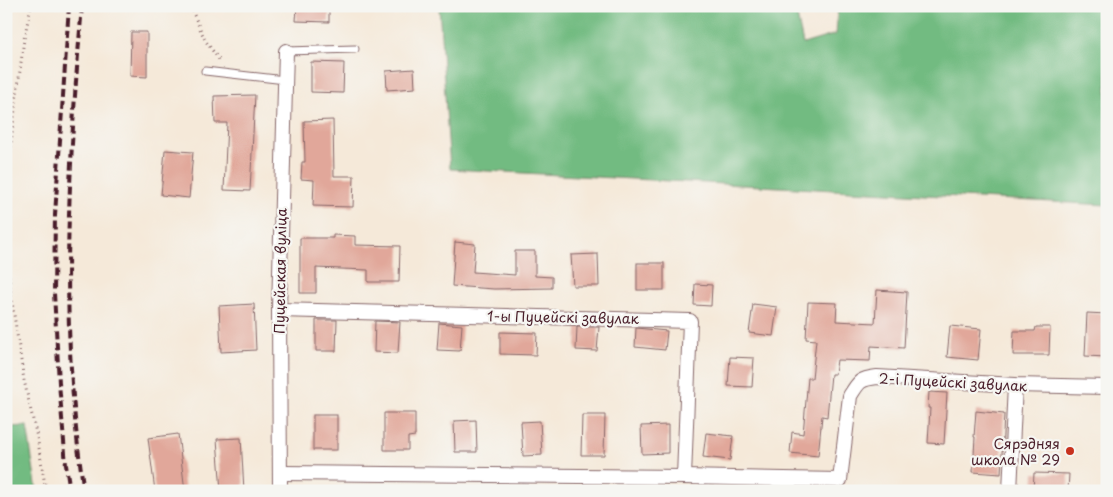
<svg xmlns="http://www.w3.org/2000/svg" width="1113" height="497" viewBox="0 0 1113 497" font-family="'Playpen Sans',sans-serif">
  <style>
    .forest { fill: #72bb81; stroke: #5e6d56 }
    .building { fill: #e1a79a }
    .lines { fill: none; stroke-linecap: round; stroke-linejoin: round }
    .lane-casing { stroke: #866668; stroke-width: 9 }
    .street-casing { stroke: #866668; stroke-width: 16 }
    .path { stroke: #866668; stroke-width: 3; stroke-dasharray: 1 4; stroke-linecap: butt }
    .lane { stroke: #fff; stroke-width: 7 }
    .street { stroke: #fff; stroke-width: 14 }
    .rail { stroke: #4a1f2b; stroke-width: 4; stroke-dasharray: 8 4; stroke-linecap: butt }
    .poi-dot { fill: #c8321e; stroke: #f6f6f2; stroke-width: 2 }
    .labels { text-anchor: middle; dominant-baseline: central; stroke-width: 4.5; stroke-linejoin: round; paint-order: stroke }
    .street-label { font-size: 14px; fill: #4a1f2b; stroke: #f6f6f2 }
    .poi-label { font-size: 14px; fill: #4a1f2b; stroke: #f6f6f2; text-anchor: end }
  </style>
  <rect width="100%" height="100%" fill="#f6f6f2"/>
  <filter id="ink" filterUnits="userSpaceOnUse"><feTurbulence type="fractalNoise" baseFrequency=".02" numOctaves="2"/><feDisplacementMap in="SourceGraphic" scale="10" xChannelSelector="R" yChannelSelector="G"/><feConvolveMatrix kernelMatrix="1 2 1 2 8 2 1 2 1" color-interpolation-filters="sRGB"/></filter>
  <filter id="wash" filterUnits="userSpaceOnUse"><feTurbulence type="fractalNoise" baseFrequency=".0096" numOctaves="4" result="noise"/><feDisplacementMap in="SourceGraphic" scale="20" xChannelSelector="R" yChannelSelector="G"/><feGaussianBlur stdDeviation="1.12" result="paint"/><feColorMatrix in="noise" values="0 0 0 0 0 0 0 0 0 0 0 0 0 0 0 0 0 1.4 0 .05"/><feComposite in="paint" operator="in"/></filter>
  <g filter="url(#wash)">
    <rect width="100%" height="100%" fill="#f5e9d9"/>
    <!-- forest -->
    <g class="forest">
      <path d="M 439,6 L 795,6 L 803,44 L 836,34 L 838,6 L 1107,6 L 1107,205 L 450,169 Z"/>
      <path d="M 27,426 L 37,491 L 6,491 L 6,427 Z"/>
    </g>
    <g id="blocks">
      <!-- building -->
      <g class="building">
        <path d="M 297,6 L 329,6 L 329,22 L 296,21 Z"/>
        <path d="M 131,32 L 147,32 L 147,77 L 130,76 Z"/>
        <path d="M 311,62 L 344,63 L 343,93 L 311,92 Z"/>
        <path d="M 414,69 L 415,88 L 387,90 L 386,71 Z"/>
        <path d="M 255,95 L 250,191 L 224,190 L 227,123 L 215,123 L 214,96 Z"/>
        <path d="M 333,120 L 334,176 L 354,176 L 353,207 L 313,206 L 314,180 L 301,179 L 302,162 L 305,162 L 304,121 Z"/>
        <path d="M 165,150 L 193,152 L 189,198 L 161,195 Z"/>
        <path d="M 333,235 L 355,236 L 355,245 L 400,246 L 399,282 L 368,282 L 368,270 L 316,268 L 316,293 L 300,293 L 300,238 L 333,238 Z"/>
        <path d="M 455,242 L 475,244 L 473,272 L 515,275 L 515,251 L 535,251 L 535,276 L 552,277 L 552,288 L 494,289 L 452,286 Z"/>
        <path d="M 598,254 L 599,286 L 573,286 L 571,255 Z"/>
        <rect x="637" y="263" width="27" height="27"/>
        <path d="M 695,284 L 712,285 L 711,306 L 694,305 Z"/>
        <path d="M 877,290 L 907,292 L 904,348 L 871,346 L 870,361 L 837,360 L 835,374 L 831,374 L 827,417 L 822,416 L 818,456 L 790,453 L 792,432 L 803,434 L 808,378 L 812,378 L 816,340 L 806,339 L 808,302 L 837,303 L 836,321 L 875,323 Z"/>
        <path d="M 254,304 L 256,350 L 221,352 L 219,306 Z"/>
        <path d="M 753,304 L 777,307 L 773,336 L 749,333 Z"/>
        <path d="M 1087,313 L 1107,314 L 1107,357 L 1085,356 Z"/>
        <path d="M 316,320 L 337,320 L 336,351 L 316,351 Z"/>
        <path d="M 375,321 L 400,322 L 398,353 L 374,352 Z"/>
        <path d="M 439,323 L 462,325 L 460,351 L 437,350 Z"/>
        <path d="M 950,326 L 981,329 L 978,360 L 947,357 Z"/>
        <path d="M 577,327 L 599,327 L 597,351 L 576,350 Z"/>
        <path d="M 1036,327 L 1050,327 L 1049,355 L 1013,355 L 1014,331 L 1035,331 Z"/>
        <path d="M 636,328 L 667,331 L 665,350 L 635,347 Z"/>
        <path d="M 500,332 L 537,333 L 536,355 L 500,354 Z"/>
        <path d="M 730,357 L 754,358 L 752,387 L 728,386 Z"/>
        <path d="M 929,392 L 947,393 L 944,444 L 928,443 L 930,408 L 928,408 Z"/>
        <path d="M 976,411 L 1004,414 L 1001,474 L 973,472 L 975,437 L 974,437 Z"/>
        <path d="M 384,413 L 415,413 L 415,436 L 408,437 L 408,450 L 384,450 Z"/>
        <rect x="313" y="415" width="24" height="35"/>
        <path d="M 582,415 L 605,415 L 604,455 L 581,455 Z"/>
        <path d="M 476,420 L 477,452 L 455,452 L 454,421 Z"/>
        <path d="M 540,421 L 542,455 L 523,456 L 521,422 Z"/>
        <path d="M 668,425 L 668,453 L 642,454 L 641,426 Z"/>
        <path d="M 706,433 L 733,436 L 730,460 L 703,457 Z"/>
        <path d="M 178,434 L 185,491 L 155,491 L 148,438 Z"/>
        <path d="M 241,438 L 244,491 L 221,491 L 217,439 Z"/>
        <path d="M 1034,473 L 1069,474 L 1068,491 L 1033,491 Z"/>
      </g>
    </g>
  </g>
  <g filter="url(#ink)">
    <use href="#blocks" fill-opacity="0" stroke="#866668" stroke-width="1"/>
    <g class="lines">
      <!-- lane casing -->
      <g class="lane-casing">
        <g id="lane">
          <path d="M 286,51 L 355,49"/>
          <path d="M 205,71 L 285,80"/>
        </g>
      </g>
      <!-- street casing -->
      <g class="street-casing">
        <g id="street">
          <path d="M 279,310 L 690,321 L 684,477"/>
          <path d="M 281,473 L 684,477 L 840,480 L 850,396 C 859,381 860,379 877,377 L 1015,385 L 1107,387"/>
          <path d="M 280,491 L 279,310 L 286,51"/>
          <path d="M 1010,491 L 1015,385"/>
        </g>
      </g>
      <!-- path -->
      <g class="path">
        <path d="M 190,6 L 205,40 L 220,61"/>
        <path d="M 6,217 L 12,133 L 24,39 L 31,6"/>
        <path d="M 6,246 L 11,295 L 24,380 L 38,442 L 46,491"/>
      </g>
      <!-- lane -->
      <use href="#lane" class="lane"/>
      <!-- street -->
      <use href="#street" class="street"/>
      <!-- rail -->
      <g class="rail">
        <path d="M 69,6 L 55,215 L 54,293 L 59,383 L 66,465 L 70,491"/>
        <path d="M 82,6 C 76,76 71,145 69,215 C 66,306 70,400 84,491"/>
      </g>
    </g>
  </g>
  <!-- markers -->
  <circle class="poi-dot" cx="1070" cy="451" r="5"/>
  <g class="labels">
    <!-- street labels -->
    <g class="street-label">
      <text transform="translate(280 271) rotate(-89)">Пуцейская вуліца</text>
      <text transform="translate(563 317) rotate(1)">1-ы Пуцейскі завулак</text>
      <text transform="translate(953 382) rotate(3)">2-і Пуцейскі завулак</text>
    </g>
    <!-- poi labels -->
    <g class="poi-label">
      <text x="1060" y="443">Сярэдняя<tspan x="1060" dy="16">школа № 29</tspan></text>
    </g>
  </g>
  <!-- margin -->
  <rect width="1113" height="497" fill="none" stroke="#f6f6f2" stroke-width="25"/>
</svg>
